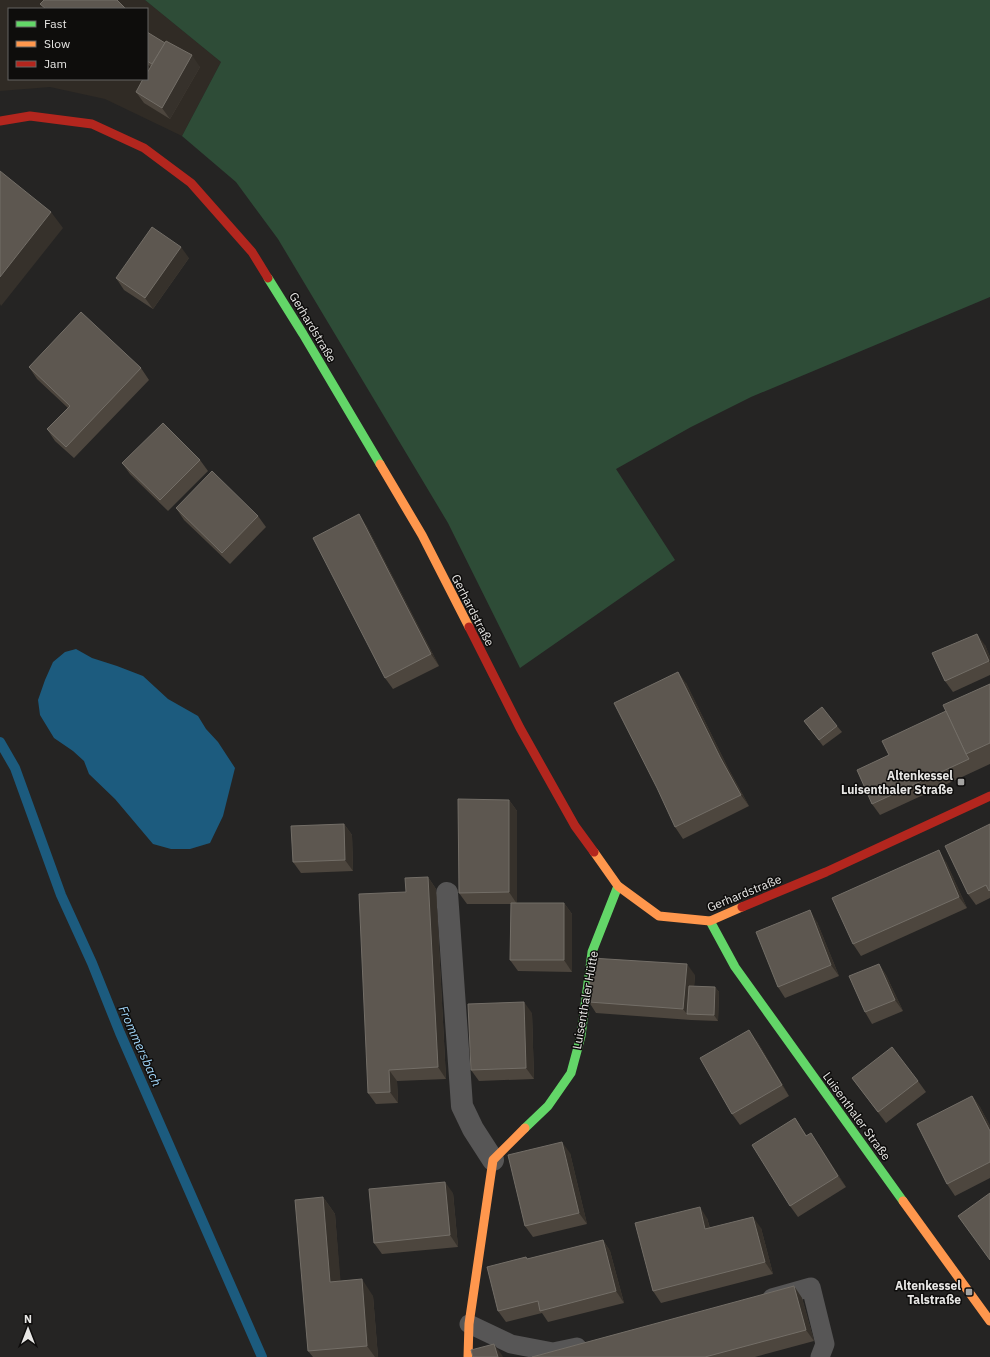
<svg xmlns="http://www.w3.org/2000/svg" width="990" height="1357" viewBox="0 0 990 1357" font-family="'IBM Plex Sans',sans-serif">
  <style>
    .built { fill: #302b25; fill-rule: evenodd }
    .green { fill: #2e4c37 }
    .water { fill: #1c5b7e }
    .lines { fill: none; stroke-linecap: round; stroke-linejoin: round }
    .stream { stroke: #1c5b7e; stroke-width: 10 }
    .lane { stroke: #575656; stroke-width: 19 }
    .street { stroke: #575656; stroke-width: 22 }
    .fast { stroke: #63d668; stroke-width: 9 }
    .slow { stroke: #ff974d; stroke-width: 9 }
    .jam { stroke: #b3261e; stroke-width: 9 }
    .wall { fill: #4d463e }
    .shaded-wall { fill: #36312b }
    .building { fill: #5d5750; stroke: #736e67 }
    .poi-dot { fill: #a4a3a1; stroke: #0e0d0c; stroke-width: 1.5 }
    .labels { text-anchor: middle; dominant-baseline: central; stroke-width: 3; stroke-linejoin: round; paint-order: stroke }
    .street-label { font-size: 12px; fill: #e8e7e5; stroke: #0e0d0c }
    .poi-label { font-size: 12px; font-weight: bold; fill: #e8e7e5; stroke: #0e0d0c; text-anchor: end }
    .water-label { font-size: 13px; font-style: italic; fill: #a0d4f7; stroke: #0e0d0c }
  </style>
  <rect width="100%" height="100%" fill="#252423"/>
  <!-- built -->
  <path class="built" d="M 0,0 L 145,0 L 221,62 L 182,136 L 105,99 L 50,87 L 0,91 ZM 9,9 L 147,9 L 147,79 L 9,79 Z"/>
  <!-- green -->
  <path class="green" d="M 145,0 L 990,0 L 990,297 L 751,397 L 691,427 L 616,469 L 675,560 L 520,668 L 448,523 L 278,239 L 236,182 L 182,136 L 221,62 Z"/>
  <!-- water -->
  <path class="water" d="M 76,649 L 92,658 L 117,666 L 143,676 L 168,699 L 198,716 L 206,729 L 218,742 L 235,768 L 223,816 L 210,843 L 190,849 L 171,849 L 153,844 L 115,799 L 89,774 L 84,761 L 73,751 L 54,738 L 40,715 L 38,700 L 45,680 L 53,662 L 65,652 Z"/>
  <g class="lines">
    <!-- stream -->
    <path class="stream" d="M 0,742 L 15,768 L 61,895 L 92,963 L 120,1033 L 262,1357"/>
    <!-- lane -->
    <g class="lane">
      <path d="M 772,1298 L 811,1287 L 825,1344 L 820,1357"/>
      <path d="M 469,1324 L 511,1344 L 553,1352 L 577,1347"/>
    </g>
    <!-- street -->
    <path class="street" d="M 447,893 L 462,1106 L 473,1129 L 493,1160"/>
    <!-- fast -->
    <g class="fast">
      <path d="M 268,278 L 303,334 L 380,464"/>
      <path d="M 710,921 L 735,967 L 903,1201"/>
      <path d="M 525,1128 L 548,1106 L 571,1073 L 581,1036 L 592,952 L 618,886"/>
    </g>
    <!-- slow -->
    <g class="slow">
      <path d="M 380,464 L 422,535 L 469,627"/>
      <path d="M 594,852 L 618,886 L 659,916 L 710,921 L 742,907"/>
      <path d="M 903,1201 L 990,1321"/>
      <path d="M 468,1357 L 469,1324 L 493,1160 L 525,1128"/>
    </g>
    <!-- jam -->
    <g class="jam">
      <path d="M 0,121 L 30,116 L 92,124 L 144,148 L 191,183 L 252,252 L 268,278"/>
      <path d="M 469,627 L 520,728 L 575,826 L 594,852"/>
      <path d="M 742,907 L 826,872 L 990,796"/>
    </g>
  </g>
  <!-- wall -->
  <g class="wall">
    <path d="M 147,32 L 200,67 L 170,119 L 144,103 L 136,92 L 151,67 L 147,64 Z"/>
    <path d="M 189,258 L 153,309 L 124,290 L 116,278 Z"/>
    <path d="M 29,367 L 141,368 L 149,380 L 74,458 L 55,441 L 47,429 L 68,408 L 37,379 Z"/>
    <path d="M 200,460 L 208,471 L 168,511 L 130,474 L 122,463 Z"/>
    <path d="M 176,508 L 258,516 L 266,527 L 230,564 L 184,520 Z"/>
    <path d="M 366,525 L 439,666 L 393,689 L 385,678 Z"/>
    <path d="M 985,645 L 990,657 L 990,675 L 953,692 L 945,681 Z"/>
    <path d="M 686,683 L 728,768 L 749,806 L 683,839 L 675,827 Z"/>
    <path d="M 990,684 L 990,764 L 880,815 L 872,804 L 946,711 Z"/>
    <path d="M 804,721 L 837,726 L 842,732 L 823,746 Z"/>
    <path d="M 509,800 L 517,811 L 517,903 L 564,903 L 572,914 L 572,972 L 518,971 L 510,960 L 511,904 L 467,904 L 459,893 Z"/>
    <path d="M 344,824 L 352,835 L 353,871 L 301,873 L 293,862 Z"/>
    <path d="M 990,824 L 990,898 L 976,905 L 968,894 Z"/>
    <path d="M 946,862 L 967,908 L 861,956 L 853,944 Z"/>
    <path d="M 428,877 L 436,889 L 446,1079 L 397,1081 L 398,1103 L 376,1104 L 368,1093 L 406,892 Z"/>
    <path d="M 817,922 L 839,976 L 785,998 L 778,987 Z"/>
    <path d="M 879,964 L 886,975 L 903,1011 L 872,1024 L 865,1012 Z"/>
    <path d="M 695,975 L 694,986 L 715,987 L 719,992 L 718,1021 L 691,1020 L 596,1013 L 589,1002 Z"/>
    <path d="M 532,1013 L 534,1079 L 479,1081 L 471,1070 Z"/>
    <path d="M 757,1041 L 789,1096 L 740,1125 L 732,1114 Z"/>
    <path d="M 852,1078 L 918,1081 L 926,1092 L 886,1123 Z"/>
    <path d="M 972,1096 L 980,1107 L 990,1126 L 990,1178 L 955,1196 L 947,1184 Z"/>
    <path d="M 795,1118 L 807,1136 L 819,1145 L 846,1187 L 798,1217 L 790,1206 Z"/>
    <path d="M 570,1153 L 587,1224 L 533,1237 L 525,1226 Z"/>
    <path d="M 453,1193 L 458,1247 L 382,1254 L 374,1243 Z"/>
    <path d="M 323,1197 L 335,1214 L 340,1281 L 373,1296 L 378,1357 L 313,1357 L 308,1351 Z"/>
    <path d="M 707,1218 L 710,1228 L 761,1228 L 773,1274 L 661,1303 L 653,1291 Z"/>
    <path d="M 603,1240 L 610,1251 L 624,1303 L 548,1322 L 542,1313 L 506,1322 L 498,1311 L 528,1259 Z"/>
    <path d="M 794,1286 L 802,1298 L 814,1341 L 755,1357 L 532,1357 Z"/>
  </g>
  <!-- shaded-wall -->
  <g class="shaded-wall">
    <path d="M 192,55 L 200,67 L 170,119 L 162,108 Z"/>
    <path d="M 51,212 L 63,228 L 1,306 L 0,304 L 0,277 Z"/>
    <path d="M 181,247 L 189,258 L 153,309 L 145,298 Z"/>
    <path d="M 359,514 L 366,525 L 439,666 L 431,654 Z"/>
    <path d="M 977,634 L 985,645 L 990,657 L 990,663 Z"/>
    <path d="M 678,672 L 686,683 L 728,768 L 749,806 L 741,795 L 720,757 Z"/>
    <path d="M 509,800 L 517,811 L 517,904 L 509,892 Z"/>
    <path d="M 344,824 L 352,835 L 353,871 L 345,860 Z"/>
    <path d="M 939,850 L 946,862 L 967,908 L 959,897 Z"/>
    <path d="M 428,877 L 436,889 L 446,1079 L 438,1067 Z"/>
    <path d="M 564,903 L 572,914 L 572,972 L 564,960 Z"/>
    <path d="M 810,910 L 817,922 L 839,976 L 831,965 Z"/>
    <path d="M 687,964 L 695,975 L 692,1014 L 687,1014 L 683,1009 Z"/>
    <path d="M 879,964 L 886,975 L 903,1011 L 895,1000 Z"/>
    <path d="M 715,987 L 719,992 L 718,1021 L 714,1015 Z"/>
    <path d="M 524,1002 L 532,1013 L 534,1079 L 526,1068 Z"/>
    <path d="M 749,1030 L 757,1041 L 789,1096 L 782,1085 Z"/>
    <path d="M 389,1070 L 397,1081 L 398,1103 L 390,1092 Z"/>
    <path d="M 972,1096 L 980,1107 L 990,1126 L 990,1131 Z"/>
    <path d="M 811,1133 L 819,1145 L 846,1187 L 838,1176 Z"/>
    <path d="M 562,1142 L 570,1153 L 587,1224 L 579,1213 Z"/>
    <path d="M 445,1182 L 453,1193 L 458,1247 L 450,1235 Z"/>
    <path d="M 323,1197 L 335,1214 L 342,1298 L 330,1282 Z"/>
    <path d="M 700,1207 L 707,1218 L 713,1241 L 705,1229 Z"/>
    <path d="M 753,1217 L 761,1228 L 773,1274 L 765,1262 Z"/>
    <path d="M 603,1240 L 610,1251 L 624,1303 L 616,1291 Z"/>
    <path d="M 362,1279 L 373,1296 L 378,1357 L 375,1357 L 367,1346 Z"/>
    <path d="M 794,1286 L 802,1298 L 814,1341 L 806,1330 Z"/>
    <path d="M 494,1344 L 502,1355 L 503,1357 L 498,1357 Z"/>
  </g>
  <!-- building -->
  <g class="building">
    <path d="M 44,0 L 117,0 L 126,9 L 46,9 L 40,4 Z"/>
    <path d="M 147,32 L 165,43 L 152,64 L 147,61 Z"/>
    <path d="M 166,41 L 192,55 L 162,108 L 136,92 L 143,79 L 147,79 L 147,73 Z"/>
    <path d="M 0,171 L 51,212 L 0,277 Z"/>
    <path d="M 152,227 L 181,247 L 145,298 L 116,278 Z"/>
    <path d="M 81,312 L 141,368 L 66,447 L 47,429 L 70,406 L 29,367 Z"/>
    <path d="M 163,423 L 200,460 L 160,500 L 122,463 Z"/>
    <path d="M 212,471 L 258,516 L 222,553 L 176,508 Z"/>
    <path d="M 359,514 L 431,654 L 385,678 L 313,538 Z"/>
    <path d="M 977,634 L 989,661 L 945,681 L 932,653 Z"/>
    <path d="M 678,672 L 720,757 L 741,795 L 675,827 L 657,788 L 614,703 Z"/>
    <path d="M 990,684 L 990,743 L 966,754 L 943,705 Z"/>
    <path d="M 822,707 L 837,726 L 819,740 L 804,721 Z"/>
    <path d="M 946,711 L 966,754 L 969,759 L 872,804 L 857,770 L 889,755 L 882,741 Z"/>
    <path d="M 458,799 L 509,800 L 509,892 L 459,893 Z"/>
    <path d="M 344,824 L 345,860 L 293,862 L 291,826 Z"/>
    <path d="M 990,824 L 990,890 L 989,891 L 986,885 L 968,894 L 945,846 Z"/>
    <path d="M 939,850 L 959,897 L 853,944 L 832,898 Z"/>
    <path d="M 428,877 L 438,1067 L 389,1070 L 390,1092 L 368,1093 L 359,894 L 406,892 L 405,878 Z"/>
    <path d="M 511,903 L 564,903 L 564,960 L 510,960 Z"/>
    <path d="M 810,910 L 831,965 L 778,987 L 756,932 Z"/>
    <path d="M 591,958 L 687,964 L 683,1009 L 589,1002 Z"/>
    <path d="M 879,964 L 895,1000 L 865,1012 L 849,976 Z"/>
    <path d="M 689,986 L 715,987 L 714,1015 L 687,1014 Z"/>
    <path d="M 524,1002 L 526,1068 L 471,1070 L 468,1004 Z"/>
    <path d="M 749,1030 L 782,1085 L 732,1114 L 700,1058 Z"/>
    <path d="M 892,1047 L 918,1081 L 878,1112 L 852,1078 Z"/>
    <path d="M 972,1096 L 990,1131 L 990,1162 L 947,1184 L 917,1124 Z"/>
    <path d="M 795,1118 L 806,1136 L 811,1133 L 838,1176 L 790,1206 L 752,1145 Z"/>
    <path d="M 562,1142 L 579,1213 L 525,1226 L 508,1155 Z"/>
    <path d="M 445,1182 L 450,1235 L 374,1243 L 369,1189 Z"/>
    <path d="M 990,1193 L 990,1260 L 958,1216 Z"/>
    <path d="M 323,1197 L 330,1282 L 362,1279 L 367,1346 L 308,1351 L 295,1200 Z"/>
    <path d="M 700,1207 L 705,1229 L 753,1217 L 765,1262 L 653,1291 L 635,1223 Z"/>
    <path d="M 603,1240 L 616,1291 L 540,1311 L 538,1301 L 498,1311 L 487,1267 L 526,1257 L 527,1259 Z"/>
    <path d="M 794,1286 L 806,1330 L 705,1357 L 532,1357 Z"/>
    <path d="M 494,1344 L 498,1357 L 473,1357 L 471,1350 Z"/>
  </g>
  <!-- markers -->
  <g class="poi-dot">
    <rect x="957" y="778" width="8" height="8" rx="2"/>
    <rect x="965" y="1288" width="8" height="8" rx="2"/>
  </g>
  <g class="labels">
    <!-- street labels -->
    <g class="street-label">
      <text transform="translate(313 327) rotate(59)">Gerhardstraße</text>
      <text transform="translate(473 610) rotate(63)">Gerhardstraße</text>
      <text transform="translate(744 893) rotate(-22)">Gerhardstraße</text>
      <text transform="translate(585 1000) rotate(-80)">Luisenthaler Hütte</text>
      <text transform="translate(857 1116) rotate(54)">Luisenthaler Straße</text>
    </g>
    <!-- poi labels -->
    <g class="poi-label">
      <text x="953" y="775">Altenkessel<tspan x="953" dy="14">Luisenthaler Straße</tspan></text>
      <text x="961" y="1285">Altenkessel<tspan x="961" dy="14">Talstraße</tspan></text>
    </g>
    <!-- water labels -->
    <g class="water-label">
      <text transform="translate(140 1046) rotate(66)">Frommersbach</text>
    </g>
  </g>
  <!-- legend -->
  <rect x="8" y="8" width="140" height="72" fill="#0e0d0c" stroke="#656463"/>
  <rect x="16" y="21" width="20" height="6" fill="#63d668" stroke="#656463"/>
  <text x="44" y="28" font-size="12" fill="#e8e7e5">Fast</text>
  <rect x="16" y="41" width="20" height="6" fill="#ff974d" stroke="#656463"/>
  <text x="44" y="48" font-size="12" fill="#e8e7e5">Slow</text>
  <rect x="16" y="61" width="20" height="6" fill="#b3261e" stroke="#656463"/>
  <text x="44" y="68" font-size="12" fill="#e8e7e5">Jam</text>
  <!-- north arrow -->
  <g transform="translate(28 1329)" stroke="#0e0d0c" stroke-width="3" paint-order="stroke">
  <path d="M0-3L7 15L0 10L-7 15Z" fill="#e8e7e5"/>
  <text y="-6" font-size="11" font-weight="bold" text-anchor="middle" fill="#e8e7e5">N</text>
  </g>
</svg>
